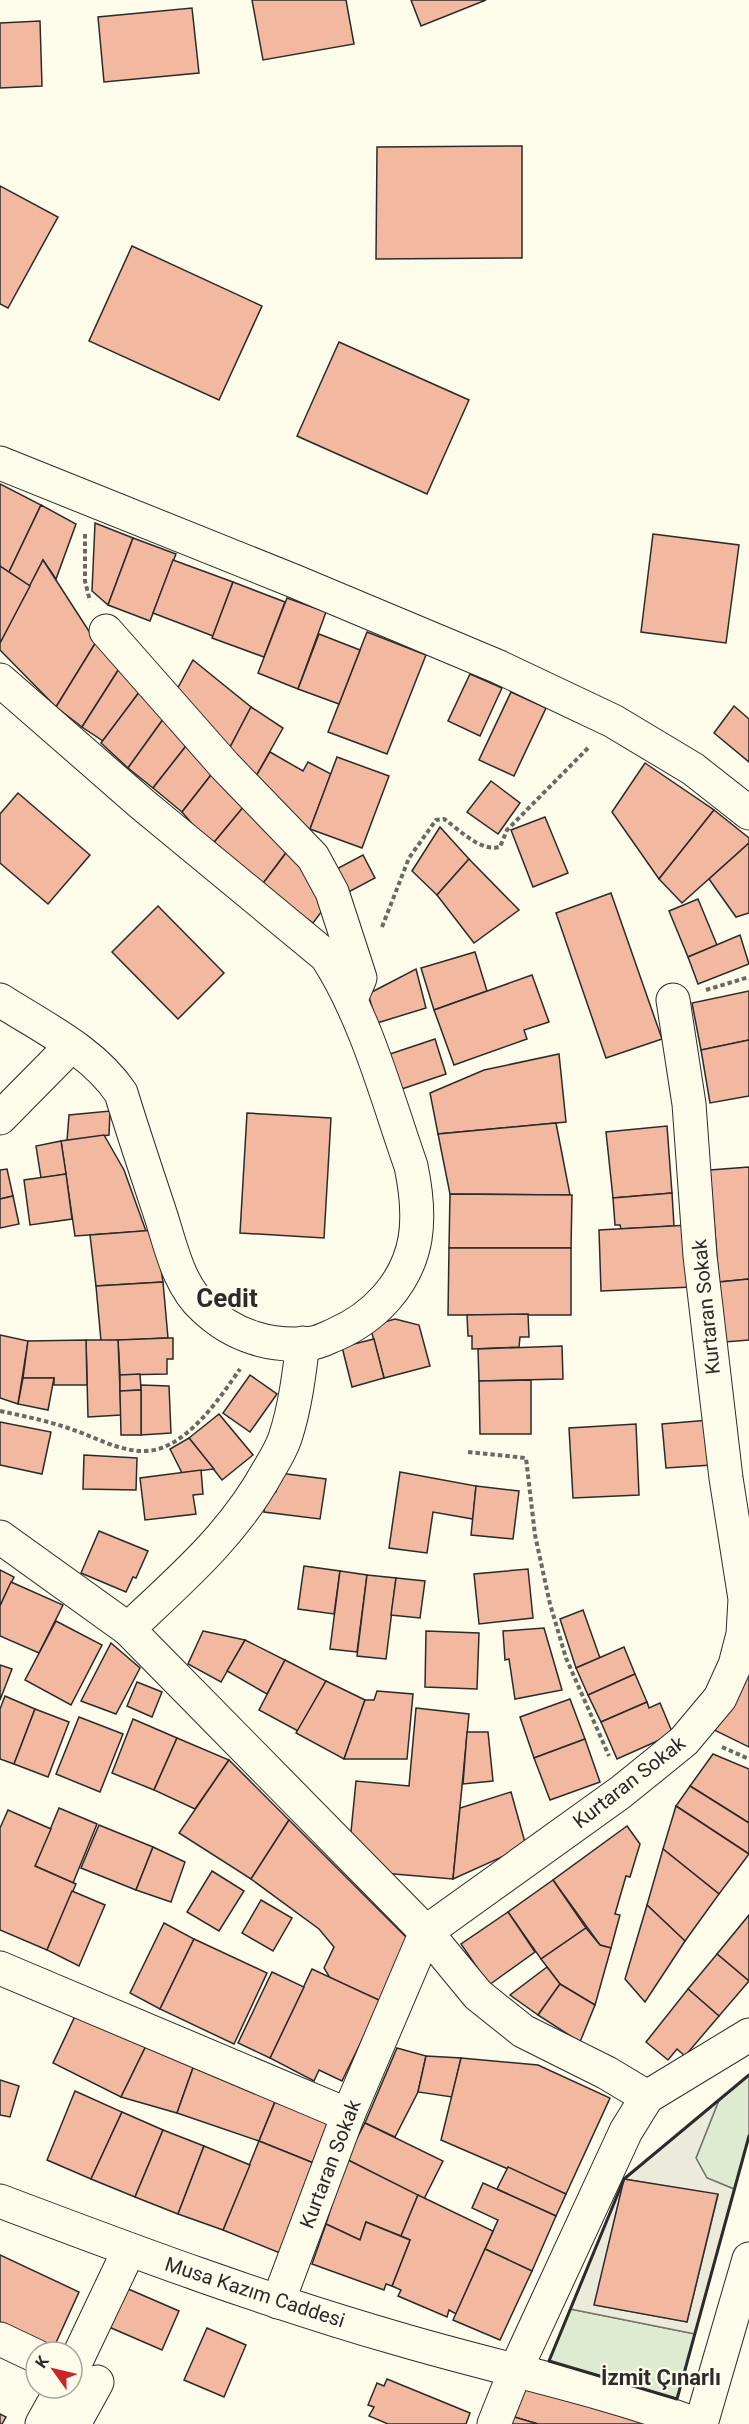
<svg xmlns="http://www.w3.org/2000/svg" width="749" height="2424" viewBox="0 0 749 2424" font-family="Roboto,sans-serif">
  <style>
    .green { fill: #deebd1; stroke: #74746e; stroke-width: 1.5 }
    .parking { fill: #eceadb; stroke: #74746e; stroke-width: 1.5; fill-rule: evenodd }
    .building { fill: #f2b8a0; stroke: #2b2b2b; stroke-width: 1.5 }
    .lines { fill: none; stroke-linecap: round; stroke-linejoin: round }
    .minor-casing { stroke: #2b2b2b; stroke-width: 35 }
    .major-casing { stroke: #2b2b2b; stroke-width: 35 }
    .path { stroke: #6a6964; stroke-width: 4; stroke-dasharray: 4.5 3; stroke-linecap: butt }
    .minor { stroke: #fdfbea; stroke-width: 33 }
    .major { stroke: #fdfbea; stroke-width: 33 }
    .wall { stroke: #2b2b2b; stroke-width: 3 }
    .labels { text-anchor: middle; dominant-baseline: central; stroke-width: 4.5; stroke-linejoin: round; paint-order: stroke }
    .street-label { font-size: 20px; fill: #2b2b2b; stroke: #fdfbea }
    .quarter-label { font-size: 22px; font-weight: bold; fill: #2b2b2b; stroke: #fdfbea }
    .district-label { font-size: 26px; font-weight: bold; fill: #2b2b2b; stroke: #fdfbea }
  </style>
  <rect width="100%" height="100%" fill="#fdfbea"/>
  <!-- green -->
  <g class="green">
    <path d="M 749,2075 L 749,2136 L 734,2189 L 707,2178 L 696,2158 L 719,2100 Z"/>
    <path d="M 570,2309 L 695,2334 L 677,2399 L 549,2361 Z"/>
  </g>
  <!-- parking -->
  <path class="parking" d="M 719,2100 L 696,2158 L 707,2178 L 734,2189 L 695,2334 L 570,2309 L 624,2179 ZM 624,2179 L 718,2195 L 687,2322 L 595,2305 Z"/>
  <!-- building -->
  <g class="building">
    <path d="M 252,0 L 346,0 L 354,44 L 263,60 Z"/>
    <path d="M 411,0 L 486,0 L 421,26 Z"/>
    <path d="M 192,8 L 199,73 L 104,82 L 98,17 Z"/>
    <path d="M 40,21 L 42,86 L 0,88 L 0,23 Z"/>
    <path d="M 522,146 L 522,258 L 376,259 L 377,147 Z"/>
    <path d="M 0,186 L 58,217 L 8,308 L 0,304 Z"/>
    <path d="M 132,246 L 262,306 L 219,400 L 89,341 Z"/>
    <path d="M 339,342 L 469,400 L 427,494 L 297,436 Z"/>
    <path d="M 0,484 L 41,505 L 9,572 L 0,566 Z"/>
    <path d="M 41,505 L 76,524 L 56,579 L 43,560 L 30,586 L 9,572 Z"/>
    <path d="M 95,523 L 133,538 L 108,605 L 92,591 Z"/>
    <path d="M 653,534 L 739,545 L 726,643 L 641,632 Z"/>
    <path d="M 133,538 L 176,554 L 150,621 L 108,605 Z"/>
    <path d="M 43,560 L 96,642 L 56,707 L 0,650 L 0,643 Z"/>
    <path d="M 173,560 L 233,582 L 213,636 L 153,613 Z"/>
    <path d="M 0,566 L 30,586 L 0,643 Z"/>
    <path d="M 233,582 L 285,602 L 264,657 L 212,638 Z"/>
    <path d="M 287,598 L 326,612 L 298,689 L 258,673 Z"/>
    <path d="M 367,632 L 426,655 L 387,754 L 328,732 Z"/>
    <path d="M 319,634 L 360,650 L 339,704 L 298,689 Z"/>
    <path d="M 96,642 L 124,661 L 82,727 L 56,707 Z"/>
    <path d="M 193,660 L 251,707 L 226,755 L 174,695 Z"/>
    <path d="M 124,661 L 146,683 L 103,741 L 82,727 Z"/>
    <path d="M 470,674 L 502,688 L 480,736 L 448,721 Z"/>
    <path d="M 146,683 L 169,711 L 128,768 L 101,743 Z"/>
    <path d="M 511,692 L 546,708 L 514,776 L 479,760 Z"/>
    <path d="M 734,706 L 749,719 L 749,762 L 714,733 Z"/>
    <path d="M 251,707 L 283,728 L 255,778 L 226,755 Z"/>
    <path d="M 169,711 L 193,737 L 153,788 L 128,768 Z"/>
    <path d="M 193,737 L 218,766 L 182,812 L 153,788 Z"/>
    <path d="M 270,752 L 303,771 L 308,762 L 331,774 L 307,837 L 251,785 Z"/>
    <path d="M 337,757 L 389,776 L 362,848 L 310,829 Z"/>
    <path d="M 645,763 L 714,810 L 659,879 L 612,812 Z"/>
    <path d="M 218,766 L 250,799 L 211,846 L 182,812 Z"/>
    <path d="M 491,781 L 520,803 L 498,834 L 467,812 Z"/>
    <path d="M 18,793 L 90,855 L 48,904 L 0,863 L 0,814 Z"/>
    <path d="M 250,799 L 294,842 L 261,886 L 211,846 Z"/>
    <path d="M 714,810 L 749,838 L 749,843 L 682,903 L 659,879 Z"/>
    <path d="M 545,817 L 568,873 L 533,887 L 511,830 Z"/>
    <path d="M 440,827 L 469,859 L 437,895 L 412,871 Z"/>
    <path d="M 295,841 L 328,903 L 313,923 L 261,886 Z"/>
    <path d="M 749,843 L 749,913 L 736,917 L 709,879 Z"/>
    <path d="M 363,855 L 375,878 L 341,896 L 329,873 Z"/>
    <path d="M 469,859 L 519,910 L 474,943 L 437,895 Z"/>
    <path d="M 611,893 L 662,1039 L 606,1058 L 556,913 Z"/>
    <path d="M 698,899 L 717,945 L 688,957 L 669,911 Z"/>
    <path d="M 158,906 L 224,973 L 178,1019 L 112,952 Z"/>
    <path d="M 740,935 L 749,964 L 698,984 L 688,957 Z"/>
    <path d="M 475,952 L 487,991 L 434,1010 L 421,968 Z"/>
    <path d="M 416,969 L 426,1008 L 377,1023 L 368,994 Z"/>
    <path d="M 532,975 L 549,1022 L 524,1030 L 527,1039 L 454,1065 L 434,1010 Z"/>
    <path d="M 749,991 L 749,1040 L 701,1050 L 692,1003 Z"/>
    <path d="M 435,1039 L 446,1074 L 396,1091 L 384,1056 Z"/>
    <path d="M 749,1040 L 749,1096 L 710,1103 L 701,1050 Z"/>
    <path d="M 559,1054 L 566,1122 L 438,1134 L 430,1093 L 484,1070 Z"/>
    <path d="M 110,1111 L 109,1135 L 67,1141 L 69,1115 Z"/>
    <path d="M 247,1113 L 331,1118 L 324,1238 L 240,1233 Z"/>
    <path d="M 556,1123 L 570,1195 L 450,1194 L 438,1134 Z"/>
    <path d="M 667,1126 L 672,1193 L 613,1198 L 606,1132 Z"/>
    <path d="M 104,1135 L 124,1170 L 146,1231 L 75,1236 L 61,1141 Z"/>
    <path d="M 61,1141 L 66,1174 L 41,1178 L 36,1146 Z"/>
    <path d="M 749,1167 L 749,1279 L 719,1282 L 710,1170 Z"/>
    <path d="M 7,1169 L 13,1196 L 0,1199 L 0,1170 Z"/>
    <path d="M 66,1174 L 72,1219 L 30,1225 L 24,1180 Z"/>
    <path d="M 672,1193 L 674,1226 L 621,1229 L 620,1225 L 615,1225 L 613,1198 Z"/>
    <path d="M 450,1194 L 572,1195 L 571,1248 L 449,1248 Z"/>
    <path d="M 13,1196 L 19,1224 L 0,1228 L 0,1199 Z"/>
    <path d="M 689,1225 L 692,1287 L 601,1291 L 599,1230 Z"/>
    <path d="M 155,1230 L 163,1282 L 96,1286 L 90,1235 Z"/>
    <path d="M 449,1248 L 571,1248 L 571,1315 L 448,1315 Z"/>
    <path d="M 749,1279 L 749,1340 L 725,1342 L 719,1282 Z"/>
    <path d="M 163,1282 L 168,1338 L 101,1341 L 96,1286 Z"/>
    <path d="M 528,1314 L 529,1337 L 520,1337 L 519,1347 L 472,1349 L 472,1336 L 468,1336 L 467,1315 Z"/>
    <path d="M 395,1319 L 419,1325 L 430,1366 L 384,1378 L 370,1326 Z"/>
    <path d="M 0,1335 L 28,1341 L 18,1404 L 0,1398 Z"/>
    <path d="M 168,1338 L 173,1338 L 173,1359 L 167,1359 L 167,1374 L 120,1375 L 118,1340 Z"/>
    <path d="M 374,1339 L 384,1378 L 352,1387 L 342,1347 Z"/>
    <path d="M 86,1340 L 118,1340 L 121,1415 L 88,1417 Z"/>
    <path d="M 86,1340 L 87,1385 L 54,1385 L 54,1378 L 23,1378 L 28,1341 Z"/>
    <path d="M 562,1346 L 563,1379 L 479,1381 L 478,1349 Z"/>
    <path d="M 140,1374 L 141,1390 L 120,1391 L 120,1375 Z"/>
    <path d="M 250,1375 L 277,1394 L 250,1432 L 223,1413 Z"/>
    <path d="M 23,1378 L 54,1378 L 48,1410 L 18,1404 Z"/>
    <path d="M 531,1380 L 531,1434 L 480,1434 L 479,1381 Z"/>
    <path d="M 141,1385 L 169,1386 L 171,1433 L 141,1435 Z"/>
    <path d="M 141,1390 L 141,1435 L 121,1435 L 120,1391 Z"/>
    <path d="M 219,1414 L 253,1455 L 222,1480 L 189,1438 Z"/>
    <path d="M 709,1420 L 712,1465 L 666,1468 L 662,1424 Z"/>
    <path d="M 0,1422 L 51,1432 L 42,1474 L 0,1465 Z"/>
    <path d="M 636,1424 L 639,1495 L 573,1498 L 569,1428 Z"/>
    <path d="M 189,1438 L 214,1469 L 182,1473 L 170,1449 Z"/>
    <path d="M 84,1455 L 137,1458 L 136,1490 L 83,1489 Z"/>
    <path d="M 201,1470 L 203,1494 L 193,1495 L 196,1514 L 145,1520 L 140,1478 Z"/>
    <path d="M 400,1472 L 476,1486 L 473,1519 L 433,1512 L 427,1553 L 389,1548 Z"/>
    <path d="M 279,1473 L 326,1479 L 320,1519 L 264,1512 L 266,1491 L 276,1492 Z"/>
    <path d="M 476,1486 L 519,1491 L 513,1539 L 471,1535 Z"/>
    <path d="M 99,1531 L 148,1551 L 136,1578 L 133,1577 L 126,1592 L 81,1573 Z"/>
    <path d="M 304,1566 L 340,1571 L 334,1614 L 298,1609 Z"/>
    <path d="M 528,1569 L 533,1618 L 479,1624 L 474,1574 Z"/>
    <path d="M 0,1570 L 14,1577 L 0,1606 Z"/>
    <path d="M 340,1571 L 367,1575 L 357,1652 L 330,1649 Z"/>
    <path d="M 367,1575 L 396,1578 L 386,1659 L 357,1656 Z"/>
    <path d="M 396,1578 L 425,1581 L 420,1618 L 391,1615 Z"/>
    <path d="M 11,1582 L 63,1605 L 39,1653 L 0,1636 L 0,1606 Z"/>
    <path d="M 583,1610 L 600,1658 L 576,1668 L 560,1619 Z"/>
    <path d="M 56,1621 L 102,1645 L 71,1705 L 25,1680 Z"/>
    <path d="M 544,1628 L 562,1690 L 515,1699 L 509,1659 L 505,1660 L 503,1631 Z"/>
    <path d="M 203,1631 L 245,1640 L 221,1682 L 188,1664 Z"/>
    <path d="M 426,1631 L 479,1633 L 477,1689 L 425,1687 Z"/>
    <path d="M 245,1640 L 285,1660 L 267,1694 L 227,1671 Z"/>
    <path d="M 111,1643 L 140,1668 L 116,1714 L 81,1701 Z"/>
    <path d="M 624,1647 L 635,1674 L 588,1695 L 576,1668 Z"/>
    <path d="M 749,1647 L 749,1747 L 710,1728 Z"/>
    <path d="M 285,1660 L 326,1681 L 298,1731 L 259,1710 Z"/>
    <path d="M 0,1665 L 12,1669 L 0,1700 Z"/>
    <path d="M 635,1674 L 647,1702 L 601,1722 L 588,1695 Z"/>
    <path d="M 326,1681 L 365,1700 L 344,1759 L 296,1733 Z"/>
    <path d="M 137,1682 L 162,1692 L 152,1717 L 127,1706 Z"/>
    <path d="M 377,1691 L 413,1694 L 407,1759 L 344,1759 L 365,1700 L 374,1700 Z"/>
    <path d="M 5,1696 L 35,1709 L 14,1764 L 0,1759 L 0,1709 Z"/>
    <path d="M 570,1699 L 585,1739 L 534,1758 L 520,1717 Z"/>
    <path d="M 647,1702 L 649,1708 L 660,1703 L 673,1734 L 617,1759 L 601,1722 Z"/>
    <path d="M 416,1708 L 469,1714 L 453,1879 L 382,1873 L 350,1842 L 356,1781 L 409,1786 Z"/>
    <path d="M 35,1709 L 69,1722 L 48,1777 L 14,1764 Z"/>
    <path d="M 79,1717 L 123,1734 L 100,1792 L 56,1774 Z"/>
    <path d="M 133,1719 L 177,1738 L 154,1790 L 112,1773 Z"/>
    <path d="M 467,1732 L 488,1732 L 493,1781 L 463,1784 Z"/>
    <path d="M 177,1738 L 229,1760 L 195,1809 L 154,1790 Z"/>
    <path d="M 585,1739 L 600,1782 L 550,1800 L 534,1758 Z"/>
    <path d="M 713,1754 L 749,1769 L 749,1823 L 690,1786 Z"/>
    <path d="M 229,1760 L 289,1820 L 251,1879 L 179,1833 Z"/>
    <path d="M 690,1786 L 749,1823 L 749,1854 L 676,1806 Z"/>
    <path d="M 511,1792 L 526,1846 L 453,1879 L 460,1808 Z"/>
    <path d="M 676,1806 L 749,1854 L 719,1894 L 663,1849 Z"/>
    <path d="M 59,1808 L 97,1824 L 73,1883 L 35,1866 Z"/>
    <path d="M 8,1810 L 51,1829 L 35,1866 L 76,1884 L 47,1950 L 0,1930 L 0,1828 Z"/>
    <path d="M 289,1820 L 410,1941 L 381,2001 L 330,1978 L 324,1968 L 334,1947 L 319,1929 L 251,1879 Z"/>
    <path d="M 99,1825 L 153,1847 L 136,1890 L 81,1868 Z"/>
    <path d="M 627,1826 L 640,1844 L 630,1877 L 626,1876 L 615,1914 L 620,1915 L 611,1948 L 600,1945 L 553,1880 Z"/>
    <path d="M 153,1847 L 185,1862 L 171,1902 L 136,1890 Z"/>
    <path d="M 663,1849 L 719,1894 L 685,1941 L 647,1905 Z"/>
    <path d="M 212,1871 L 244,1891 L 219,1931 L 187,1912 Z"/>
    <path d="M 553,1880 L 586,1928 L 541,1959 L 508,1912 Z"/>
    <path d="M 72,1891 L 105,1905 L 79,1966 L 47,1950 Z"/>
    <path d="M 261,1900 L 292,1918 L 273,1951 L 242,1933 Z"/>
    <path d="M 647,1905 L 685,1941 L 645,2002 L 625,1979 Z"/>
    <path d="M 508,1912 L 535,1952 L 489,1985 L 461,1944 Z"/>
    <path d="M 749,1915 L 749,1981 L 717,1954 Z"/>
    <path d="M 164,1923 L 194,1939 L 160,2009 L 130,1993 Z"/>
    <path d="M 586,1928 L 600,1945 L 611,1948 L 595,2005 L 560,1984 L 541,1959 Z"/>
    <path d="M 194,1939 L 267,1973 L 234,2044 L 160,2009 Z"/>
    <path d="M 717,1954 L 749,1981 L 719,2016 L 688,1989 Z"/>
    <path d="M 547,1967 L 560,1984 L 538,2015 L 510,1995 Z"/>
    <path d="M 312,1969 L 381,2001 L 342,2081 L 319,2070 L 314,2081 L 270,2058 Z"/>
    <path d="M 272,1972 L 304,1987 L 270,2058 L 238,2043 Z"/>
    <path d="M 560,1984 L 595,2005 L 580,2042 L 538,2015 Z"/>
    <path d="M 688,1989 L 719,2016 L 685,2056 L 677,2049 L 668,2060 L 646,2042 Z"/>
    <path d="M 76,2014 L 146,2046 L 121,2097 L 53,2063 Z"/>
    <path d="M 146,2046 L 194,2065 L 177,2113 L 121,2097 Z"/>
    <path d="M 397,2048 L 426,2056 L 418,2092 L 395,2137 L 365,2123 Z"/>
    <path d="M 426,2056 L 461,2058 L 452,2097 L 418,2092 Z"/>
    <path d="M 461,2058 L 538,2065 L 610,2098 L 566,2194 L 441,2140 Z"/>
    <path d="M 194,2065 L 276,2099 L 259,2141 L 177,2113 Z"/>
    <path d="M 0,2080 L 19,2086 L 10,2117 L 0,2115 Z"/>
    <path d="M 75,2091 L 122,2112 L 91,2179 L 47,2160 Z"/>
    <path d="M 275,2102 L 332,2124 L 316,2164 L 259,2141 Z"/>
    <path d="M 122,2112 L 163,2130 L 135,2197 L 91,2179 Z"/>
    <path d="M 365,2123 L 443,2161 L 424,2199 L 346,2159 Z"/>
    <path d="M 163,2130 L 204,2146 L 178,2214 L 135,2197 Z"/>
    <path d="M 259,2141 L 316,2164 L 280,2253 L 223,2230 Z"/>
    <path d="M 204,2146 L 250,2165 L 223,2230 L 178,2214 Z"/>
    <path d="M 346,2159 L 418,2195 L 401,2236 L 366,2222 L 360,2240 L 326,2224 Z"/>
    <path d="M 508,2167 L 566,2194 L 556,2216 L 497,2189 Z"/>
    <path d="M 624,2179 L 718,2194 L 687,2322 L 594,2305 Z"/>
    <path d="M 483,2183 L 556,2216 L 532,2271 L 485,2249 L 498,2220 L 472,2208 Z"/>
    <path d="M 418,2195 L 493,2231 L 456,2314 L 449,2310 L 447,2317 L 398,2296 L 401,2290 L 392,2286 L 410,2240 L 401,2236 Z"/>
    <path d="M 366,2222 L 410,2240 L 392,2286 L 386,2284 L 384,2290 L 312,2264 L 326,2224 L 360,2240 Z"/>
    <path d="M 485,2249 L 532,2271 L 500,2340 L 453,2320 Z"/>
    <path d="M 0,2255 L 79,2292 L 54,2347 L 0,2322 Z"/>
    <path d="M 126,2288 L 179,2311 L 162,2350 L 109,2327 Z"/>
    <path d="M 207,2328 L 246,2345 L 224,2397 L 184,2380 Z"/>
    <path d="M 387,2379 L 470,2413 L 466,2424 L 388,2424 L 369,2416 L 374,2407 L 368,2405 L 377,2383 L 384,2386 Z"/>
    <path d="M 523,2385 L 648,2424 L 538,2424 L 511,2416 Z"/>
    <path d="M 0,2414 L 6,2417 L 2,2424 L 0,2424 Z"/>
    <path d="M 511,2416 L 538,2424 L 508,2424 Z"/>
  </g>
  <g class="lines">
    <!-- minor casing -->
    <g class="minor-casing">
      <g id="minor">
        <path d="M 106,631 L 225,766 L 313,857 L 332,892 L 360,978 L 351,999"/>
        <path d="M 0,1118 L 71,1046"/>
        <path d="M 0,1537 L 128,1629 L 426,1932 L 478,1995 L 523,2031 L 607,2073 L 647,2097"/>
        <path d="M 128,1629 C 180,1580 233,1535 268,1471 C 274,1461 281,1450 285,1438 C 295,1408 299,1375 303,1343"/>
        <path d="M 0,1968 L 348,2115"/>
        <path d="M 278,2302 L 348,2115 L 426,1932 L 621,1792 L 684,1741 L 720,1698 L 735,1665 L 743,1634 L 745,1599 L 726,1478 L 700,1256 L 689,1104 L 673,1000"/>
        <path d="M 0,2339 L 36,2356"/>
        <path d="M 72,2370 L 129,2250"/>
        <path d="M 42,2424 L 62,2388"/>
        <path d="M 74,2424 L 97,2382"/>
        <path d="M 494,2424 L 516,2369 L 626,2131 L 647,2097 L 749,2035"/>
      </g>
    </g>
    <!-- major casing -->
    <g class="major-casing">
      <g id="major">
        <path d="M 0,463 L 294,581 L 499,667 L 613,721 L 693,769 L 749,813"/>
        <path d="M 0,680 L 142,804 L 326,956 C 366,1017 387,1098 411,1166 C 416,1190 419,1215 415,1239 C 407,1284 374,1318 334,1335 C 327,1338 320,1342 312,1343 C 272,1348 233,1336 204,1308 C 177,1284 170,1242 159,1210 C 146,1171 133,1132 121,1093 C 93,1051 42,1027 0,1000"/>
        <path d="M 0,2201 C 132,2251 263,2300 399,2339 C 497,2368 599,2388 695,2424"/>
        <path d="M 701,2424 L 749,2259"/>
      </g>
    </g>
    <!-- path -->
    <g class="path">
      <path d="M 85,534 L 85,581 L 90,601"/>
      <path d="M 382,927 L 409,858 L 436,820 L 444,819 C 460,830 480,852 500,847 L 507,830 L 588,748"/>
      <path d="M 706,990 L 749,977"/>
      <path d="M 0,1411 C 24,1416 48,1421 71,1429 C 95,1437 120,1452 146,1451 C 185,1450 220,1398 240,1369"/>
      <path d="M 468,1452 L 526,1458 L 535,1535 L 550,1604 L 566,1658 L 609,1756"/>
      <path d="M 722,1747 L 749,1759"/>
    </g>
    <!-- minor -->
    <use href="#minor" class="minor"/>
    <!-- major -->
    <use href="#major" class="major"/>
    <!-- wall -->
    <path class="wall" d="M 749,2075 L 624,2179 L 549,2361 L 677,2399 L 749,2136"/>
  </g>
  <g class="labels">
    <!-- street labels -->
    <g class="street-label">
      <text transform="translate(706 1307) rotate(-96)">Kurtaran Sokak</text>
      <text transform="translate(629 1782) rotate(-38)">Kurtaran Sokak</text>
      <text transform="translate(330 2164) rotate(-69)">Kurtaran Sokak</text>
      <text transform="translate(255 2292) rotate(18)">Musa Kazım Caddesi</text>
    </g>
    <!-- quarter labels -->
    <g class="quarter-label">
      <text x="661" y="2377">İzmit Çınarlı</text>
    </g>
    <!-- district labels -->
    <g class="district-label">
      <text x="227" y="1298">Cedit</text>
    </g>
  </g>
  <!-- north arrow -->
  <g transform="translate(54 2370) rotate(304)"><circle r="28" fill="#fdfbea" stroke="#a9a89e" stroke-width="1.5"/>
  <path d="M0-4.5L10 22L0 15L-10 22Z" fill="#c62828"/>
  <text y="-9" font-size="16" font-weight="bold" text-anchor="middle" fill="#2b2b2b">K</text>
  </g>
</svg>
